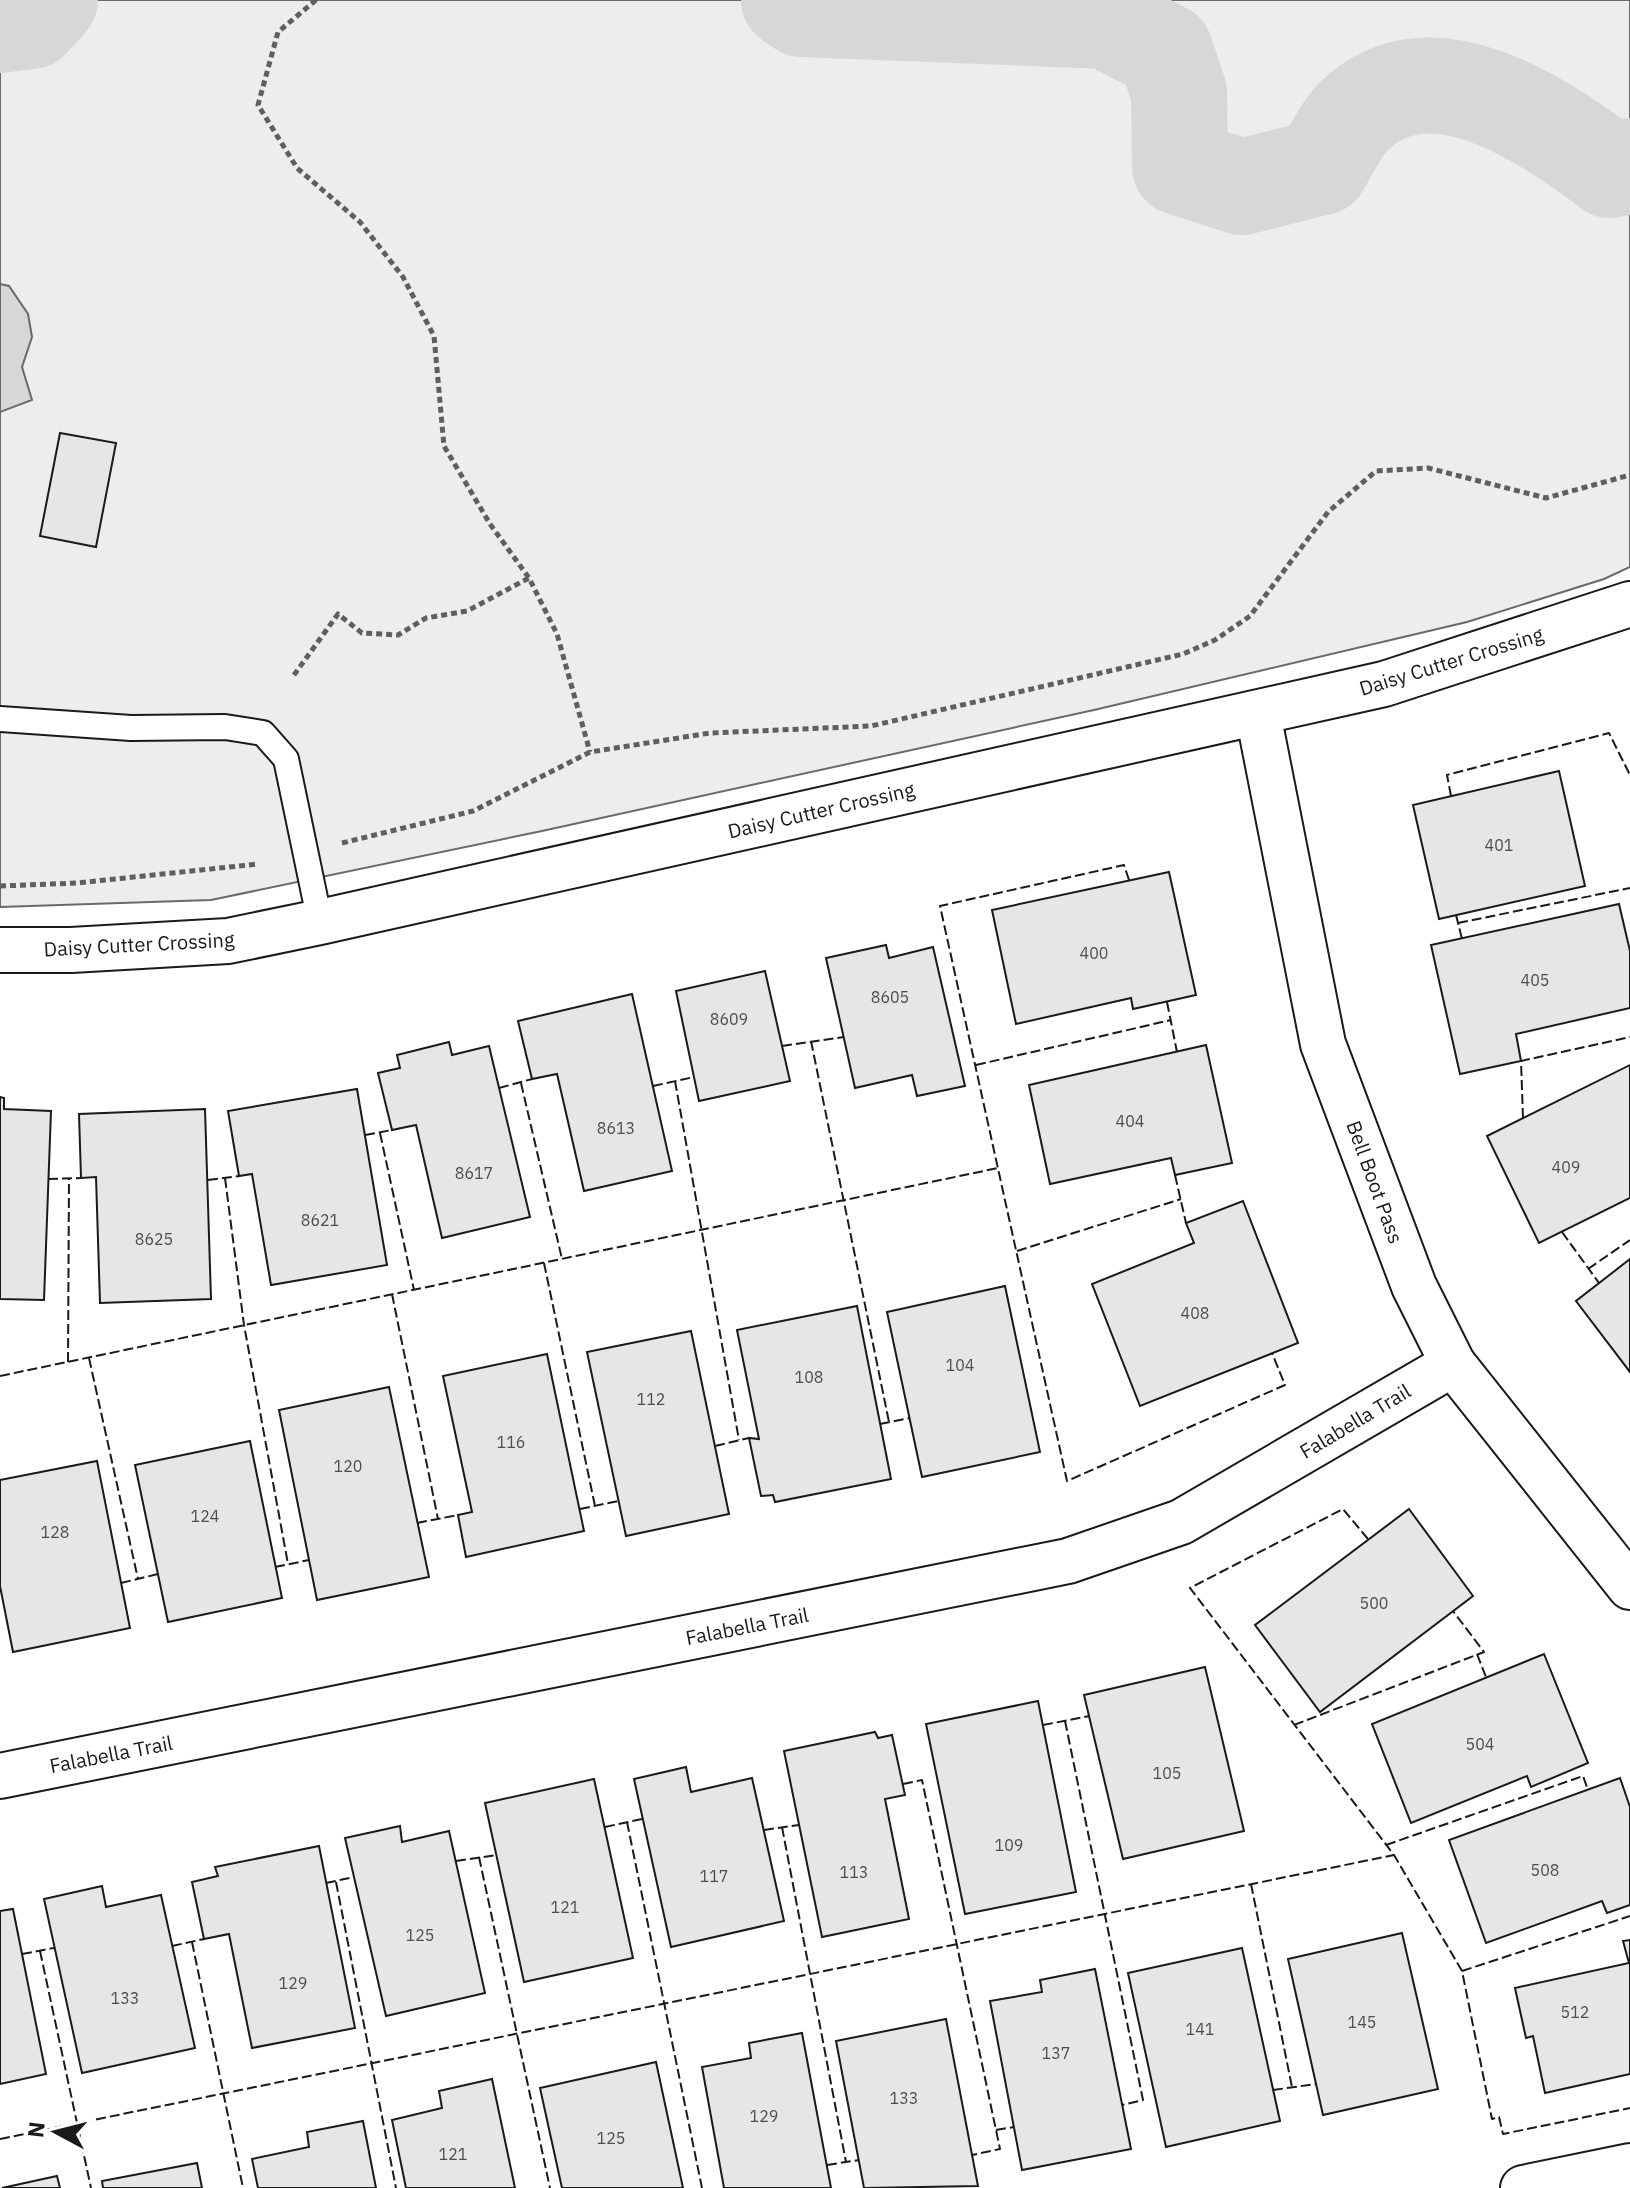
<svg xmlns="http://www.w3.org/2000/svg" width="1630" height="2188" viewBox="0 0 1630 2188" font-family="'IBM Plex Sans',sans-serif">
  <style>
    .built { fill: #ededed; stroke: #6a6a6a; stroke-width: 2 }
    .water { fill: #d7d7d7; stroke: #6a6a6a; stroke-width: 2 }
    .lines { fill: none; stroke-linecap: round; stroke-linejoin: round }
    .river { stroke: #d7d7d7; stroke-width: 96 }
    .building { fill: #e6e6e6; stroke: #1a1a1a; stroke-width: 2 }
    .lane-casing { stroke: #1a1a1a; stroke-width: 28 }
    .street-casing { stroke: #1a1a1a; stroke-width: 48 }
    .path { stroke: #5f5f5f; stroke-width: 5; stroke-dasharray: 6 4; stroke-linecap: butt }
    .lane { stroke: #fff; stroke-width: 24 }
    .street { stroke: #fff; stroke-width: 44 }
    .fence { stroke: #1a1a1a; stroke-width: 2; stroke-dasharray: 10 4; stroke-linecap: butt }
    .labels { text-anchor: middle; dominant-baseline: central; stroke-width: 6; stroke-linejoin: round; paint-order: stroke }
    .number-label { font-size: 16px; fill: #4d4d4d }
    .street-label { font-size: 20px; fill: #1a1a1a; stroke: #fff }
  </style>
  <rect width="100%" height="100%" fill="#fff"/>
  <!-- built -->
  <path class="built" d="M 0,0 L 1630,0 L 1630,567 L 1604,579 L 1467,622 L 1094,710 L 542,831 L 211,900 L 0,907 Z"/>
  <!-- water -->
  <path class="water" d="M 0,284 L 9,286 L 28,314 L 32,337 L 22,367 L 32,400 L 0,412 Z"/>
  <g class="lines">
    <!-- river -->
    <g class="river">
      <path d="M 789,0 L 802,9 L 1106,21 L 1165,51 L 1179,92 L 1180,167 L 1242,187 L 1321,167 C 1331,151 1341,129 1354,116 C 1430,42 1544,120 1610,170 L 1630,166"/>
      <path d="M 0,25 L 31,21 L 50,0"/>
    </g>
  </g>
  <!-- building -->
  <g class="building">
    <path d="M 60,433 L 116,443 L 96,547 L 40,536 Z"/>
    <path d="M 1559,771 L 1585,886 L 1439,919 L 1413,805 Z"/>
    <path d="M 1169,872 L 1196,995 L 1133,1009 L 1131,998 L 1016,1024 L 992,910 Z"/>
    <path d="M 1619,904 L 1630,951 L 1630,1008 L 1516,1034 L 1521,1061 L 1460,1074 L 1431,945 Z"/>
    <path d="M 886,945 L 889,958 L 933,947 L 965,1086 L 917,1096 L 912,1075 L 855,1088 L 826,958 Z"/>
    <path d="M 765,971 L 790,1081 L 699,1101 L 676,991 Z"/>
    <path d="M 632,994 L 672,1171 L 584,1191 L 557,1074 L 532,1079 L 518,1021 Z"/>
    <path d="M 449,1042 L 452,1055 L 489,1046 L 530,1217 L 442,1238 L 416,1125 L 392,1130 L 378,1073 L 400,1068 L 397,1055 Z"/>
    <path d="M 1206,1045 L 1232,1163 L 1175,1175 L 1171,1158 L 1050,1184 L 1029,1085 Z"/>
    <path d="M 1630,1065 L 1630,1198 L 1539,1243 L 1487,1136 Z"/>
    <path d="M 357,1089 L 387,1265 L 271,1285 L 252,1174 L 239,1176 L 228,1111 Z"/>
    <path d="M 0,1097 L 4,1098 L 4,1109 L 51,1111 L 44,1300 L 0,1299 Z"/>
    <path d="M 205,1109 L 211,1299 L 100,1303 L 96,1177 L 81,1178 L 79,1114 Z"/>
    <path d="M 1243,1201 L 1298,1343 L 1140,1406 L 1092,1284 L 1194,1243 L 1186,1223 Z"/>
    <path d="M 1630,1259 L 1630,1372 L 1576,1301 Z"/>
    <path d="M 1005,1286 L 1040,1452 L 922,1477 L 887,1312 Z"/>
    <path d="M 857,1306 L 891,1479 L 775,1502 L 773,1495 L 761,1496 L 749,1438 L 759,1439 L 737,1330 Z"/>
    <path d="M 691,1331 L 729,1514 L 626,1536 L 587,1352 Z"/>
    <path d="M 547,1354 L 584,1531 L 466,1557 L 458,1515 L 472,1512 L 443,1376 Z"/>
    <path d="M 389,1387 L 429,1577 L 317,1600 L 279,1410 Z"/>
    <path d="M 250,1441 L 282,1598 L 168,1622 L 135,1465 Z"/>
    <path d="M 97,1461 L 130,1628 L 13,1652 L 0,1586 L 0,1480 Z"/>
    <path d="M 1409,1509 L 1473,1596 L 1320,1712 L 1255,1625 Z"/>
    <path d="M 1544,1654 L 1588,1763 L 1531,1787 L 1527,1776 L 1411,1823 L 1372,1724 Z"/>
    <path d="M 1205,1667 L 1244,1831 L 1123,1859 L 1084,1695 Z"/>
    <path d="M 1038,1701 L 1076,1892 L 965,1914 L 926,1724 Z"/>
    <path d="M 875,1732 L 878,1738 L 892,1735 L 905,1795 L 885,1799 L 909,1919 L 822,1937 L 784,1751 Z"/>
    <path d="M 686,1767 L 691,1792 L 752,1778 L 784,1921 L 671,1947 L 634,1779 Z"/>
    <path d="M 1620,1778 L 1630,1807 L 1630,1905 L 1607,1913 L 1602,1901 L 1486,1943 L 1449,1840 Z"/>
    <path d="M 594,1779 L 633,1958 L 524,1982 L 485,1803 Z"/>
    <path d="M 400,1826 L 402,1842 L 449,1831 L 485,1993 L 386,2016 L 345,1838 Z"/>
    <path d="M 319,1846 L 355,2028 L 252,2048 L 229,1934 L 204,1939 L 192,1882 L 218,1876 L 215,1867 Z"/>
    <path d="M 102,1886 L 106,1907 L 161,1895 L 195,2048 L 82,2073 L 44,1899 Z"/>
    <path d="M 13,1909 L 46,2074 L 0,2084 L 0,1911 Z"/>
    <path d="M 1402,1933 L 1438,2089 L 1323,2115 L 1288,1959 Z"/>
    <path d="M 1630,1940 L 1630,2074 L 1545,2093 L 1533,2036 L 1526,2038 L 1515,1988 L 1629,1963 L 1623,1941 Z"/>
    <path d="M 1242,1948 L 1280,2121 L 1166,2147 L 1128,1973 Z"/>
    <path d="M 1095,1969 L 1131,2149 L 1022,2170 L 990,2001 L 1042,1992 L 1040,1980 Z"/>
    <path d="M 946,2019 L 978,2186 L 864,2188 L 836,2041 Z"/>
    <path d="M 802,2033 L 831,2188 L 724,2188 L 702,2067 L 751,2058 L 749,2043 Z"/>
    <path d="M 656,2062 L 683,2188 L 562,2188 L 540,2088 Z"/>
    <path d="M 492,2079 L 515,2188 L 406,2188 L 392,2120 L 442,2108 L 439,2091 Z"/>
    <path d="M 363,2121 L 376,2188 L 258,2188 L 252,2159 L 309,2147 L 307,2132 Z"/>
    <path d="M 197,2163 L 202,2188 L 103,2188 L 102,2181 Z"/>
    <path d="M 57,2176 L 60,2188 L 2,2188 Z"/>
  </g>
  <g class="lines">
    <!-- lane casing -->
    <g class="lane-casing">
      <path id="lane" d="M 0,719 L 131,728 L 225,727 L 263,733 L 286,759 L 320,922"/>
    </g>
    <!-- street casing -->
    <g class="street-casing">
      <g id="street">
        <path d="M 1258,714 L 1323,1044 L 1414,1286 L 1453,1364 L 1630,1587"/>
        <path d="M 0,950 L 71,950 L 228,941 L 320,922 L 1384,684 L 1630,604"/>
        <path d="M 0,1776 L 1068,1561 L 1181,1522 L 1453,1364"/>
        <path d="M 1523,2188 L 1630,2166"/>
      </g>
    </g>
    <!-- path -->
    <g class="path">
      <path d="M 316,0 L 278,32 L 258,105 L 297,168 L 360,222 L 403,277 L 434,336 L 444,446 L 490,524 L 529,578 L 557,634 L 590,752"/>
      <path d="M 294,675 L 338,614 L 362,633 L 398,635 L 426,618 L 467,611 L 529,578"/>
      <path d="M 342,843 L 473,811 L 590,752 L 710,733 L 871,726 L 1183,654 L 1215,640 L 1250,616 L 1328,512 L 1376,471 L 1428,468 L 1546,498 L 1630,475"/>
      <path d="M 0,886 L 77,883 L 258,864"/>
    </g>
    <!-- lane -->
    <use href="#lane" class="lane"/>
    <!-- street -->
    <use href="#street" class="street"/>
    <!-- fence -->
    <g class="fence">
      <path d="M 1451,796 L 1447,775 L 1609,733 L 1630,775"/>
      <path d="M 1129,880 L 1124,865 L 940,906 L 1067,1481 L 1285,1385 L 1272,1353"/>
      <path d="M 1456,915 L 1462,939"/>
      <path d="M 1458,923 L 1630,888"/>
      <path d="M 1167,1002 L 1177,1052"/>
      <path d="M 811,1041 L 889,1422"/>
      <path d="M 782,1046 L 844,1037"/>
      <path d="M 976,1065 L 1171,1020"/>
      <path d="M 675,1081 L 739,1440"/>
      <path d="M 521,1083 L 562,1259"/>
      <path d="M 653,1086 L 694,1077"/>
      <path d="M 499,1088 L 532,1079"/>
      <path d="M 1523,1118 L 1521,1061 L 1630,1037"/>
      <path d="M 380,1133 L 414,1290"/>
      <path d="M 365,1135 L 392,1130"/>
      <path d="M 1175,1175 L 1186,1223"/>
      <path d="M 225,1178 L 244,1325 L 288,1564"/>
      <path d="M 48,1179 L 81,1178"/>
      <path d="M 208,1180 L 239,1176"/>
      <path d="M 1562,1232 L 1599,1283"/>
      <path d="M 1017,1251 L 1181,1199"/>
      <path d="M 544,1263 L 595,1506"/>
      <path d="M 1588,1269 L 1630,1240"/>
      <path d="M 392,1294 L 438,1519"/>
      <path d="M 89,1358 L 138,1579"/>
      <path d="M 68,1362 L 69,1178"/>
      <path d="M 0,1376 L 998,1168"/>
      <path d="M 880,1424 L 910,1418"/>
      <path d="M 715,1446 L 749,1438"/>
      <path d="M 580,1509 L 618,1501"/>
      <path d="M 417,1523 L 458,1515"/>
      <path d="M 1368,1539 L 1343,1509 L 1190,1588 L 1394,1855 L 1462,1971 L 1492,2119 L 1499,2117 L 1503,2134 L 1630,2108"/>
      <path d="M 275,1567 L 309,1560"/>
      <path d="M 121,1583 L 158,1574"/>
      <path d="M 1477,1654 L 1486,1677"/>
      <path d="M 1065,1721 L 1143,2100 L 1122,2105"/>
      <path d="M 1043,1725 L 1090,1716"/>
      <path d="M 1294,1725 L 1484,1652 L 1453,1611"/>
      <path d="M 903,1784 L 922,1780 L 1000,2149 L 972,2155"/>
      <path d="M 627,1822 L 702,2188"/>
      <path d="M 605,1827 L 642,1819"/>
      <path d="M 782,1827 L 846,2162"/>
      <path d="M 764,1830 L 799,1825"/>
      <path d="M 1386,1845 L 1583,1776 L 1588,1790"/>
      <path d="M 479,1857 L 550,2188"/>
      <path d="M 456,1861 L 497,1855"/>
      <path d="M 336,1882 L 396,2188"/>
      <path d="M 326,1883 L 354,1877"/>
      <path d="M 1251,1884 L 1292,2087"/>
      <path d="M 192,1942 L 243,2188"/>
      <path d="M 172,1946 L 204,1939"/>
      <path d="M 40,1951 L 91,2188"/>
      <path d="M 22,1954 L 54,1948"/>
      <path d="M 1462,1971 L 1630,1916"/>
      <path d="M 1273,2090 L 1316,2084"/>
      <path d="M 996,2130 L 1014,2127"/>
      <path d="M 0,2139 L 1394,1855"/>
      <path d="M 827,2165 L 859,2160"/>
    </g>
  </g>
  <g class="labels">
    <!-- number labels -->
    <g class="number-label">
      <text x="1499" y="845">401</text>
      <text x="1094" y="953">400</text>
      <text x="1535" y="980">405</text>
      <text x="890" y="997">8605</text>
      <text x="729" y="1019">8609</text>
      <text x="1130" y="1121">404</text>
      <text x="616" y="1128">8613</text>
      <text x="1566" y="1167">409</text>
      <text x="474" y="1173">8617</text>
      <text x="320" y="1220">8621</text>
      <text x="154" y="1239">8625</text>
      <text x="1195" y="1313">408</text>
      <text x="960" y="1365">104</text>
      <text x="809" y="1377">108</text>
      <text x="651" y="1399">112</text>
      <text x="511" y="1442">116</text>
      <text x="348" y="1466">120</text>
      <text x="205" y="1516">124</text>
      <text x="55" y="1532">128</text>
      <text x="1374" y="1603">500</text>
      <text x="1480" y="1744">504</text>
      <text x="1167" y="1773">105</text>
      <text x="1009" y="1845">109</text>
      <text x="1545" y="1870">508</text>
      <text x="854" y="1872">113</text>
      <text x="714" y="1876">117</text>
      <text x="565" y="1907">121</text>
      <text x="420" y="1935">125</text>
      <text x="293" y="1983">129</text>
      <text x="125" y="1998">133</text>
      <text x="1575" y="2012">512</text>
      <text x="1362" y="2022">145</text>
      <text x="1200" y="2029">141</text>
      <text x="1056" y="2053">137</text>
      <text x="904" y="2098">133</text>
      <text x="764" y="2116">129</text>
      <text x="611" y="2138">125</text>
      <text x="453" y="2154">121</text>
    </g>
    <!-- street labels -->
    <g class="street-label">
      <text transform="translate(1451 661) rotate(-17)">Daisy Cutter Crossing</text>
      <text transform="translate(821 810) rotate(-13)">Daisy Cutter Crossing</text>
      <text transform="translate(139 944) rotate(-3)">Daisy Cutter Crossing</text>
      <text transform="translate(1375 1182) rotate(70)">Bell Boot Pass</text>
      <text transform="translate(1355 1421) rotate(-31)">Falabella Trail</text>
      <text transform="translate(747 1626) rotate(-11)">Falabella Trail</text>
      <text transform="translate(111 1754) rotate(-11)">Falabella Trail</text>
    </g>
  </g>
  <!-- north arrow -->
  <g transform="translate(56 2132) rotate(277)" stroke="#ffffff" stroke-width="6" paint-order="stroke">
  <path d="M0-6L14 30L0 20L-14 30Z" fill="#1a1a1a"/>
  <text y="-12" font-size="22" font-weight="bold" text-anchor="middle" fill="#1a1a1a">N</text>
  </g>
</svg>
